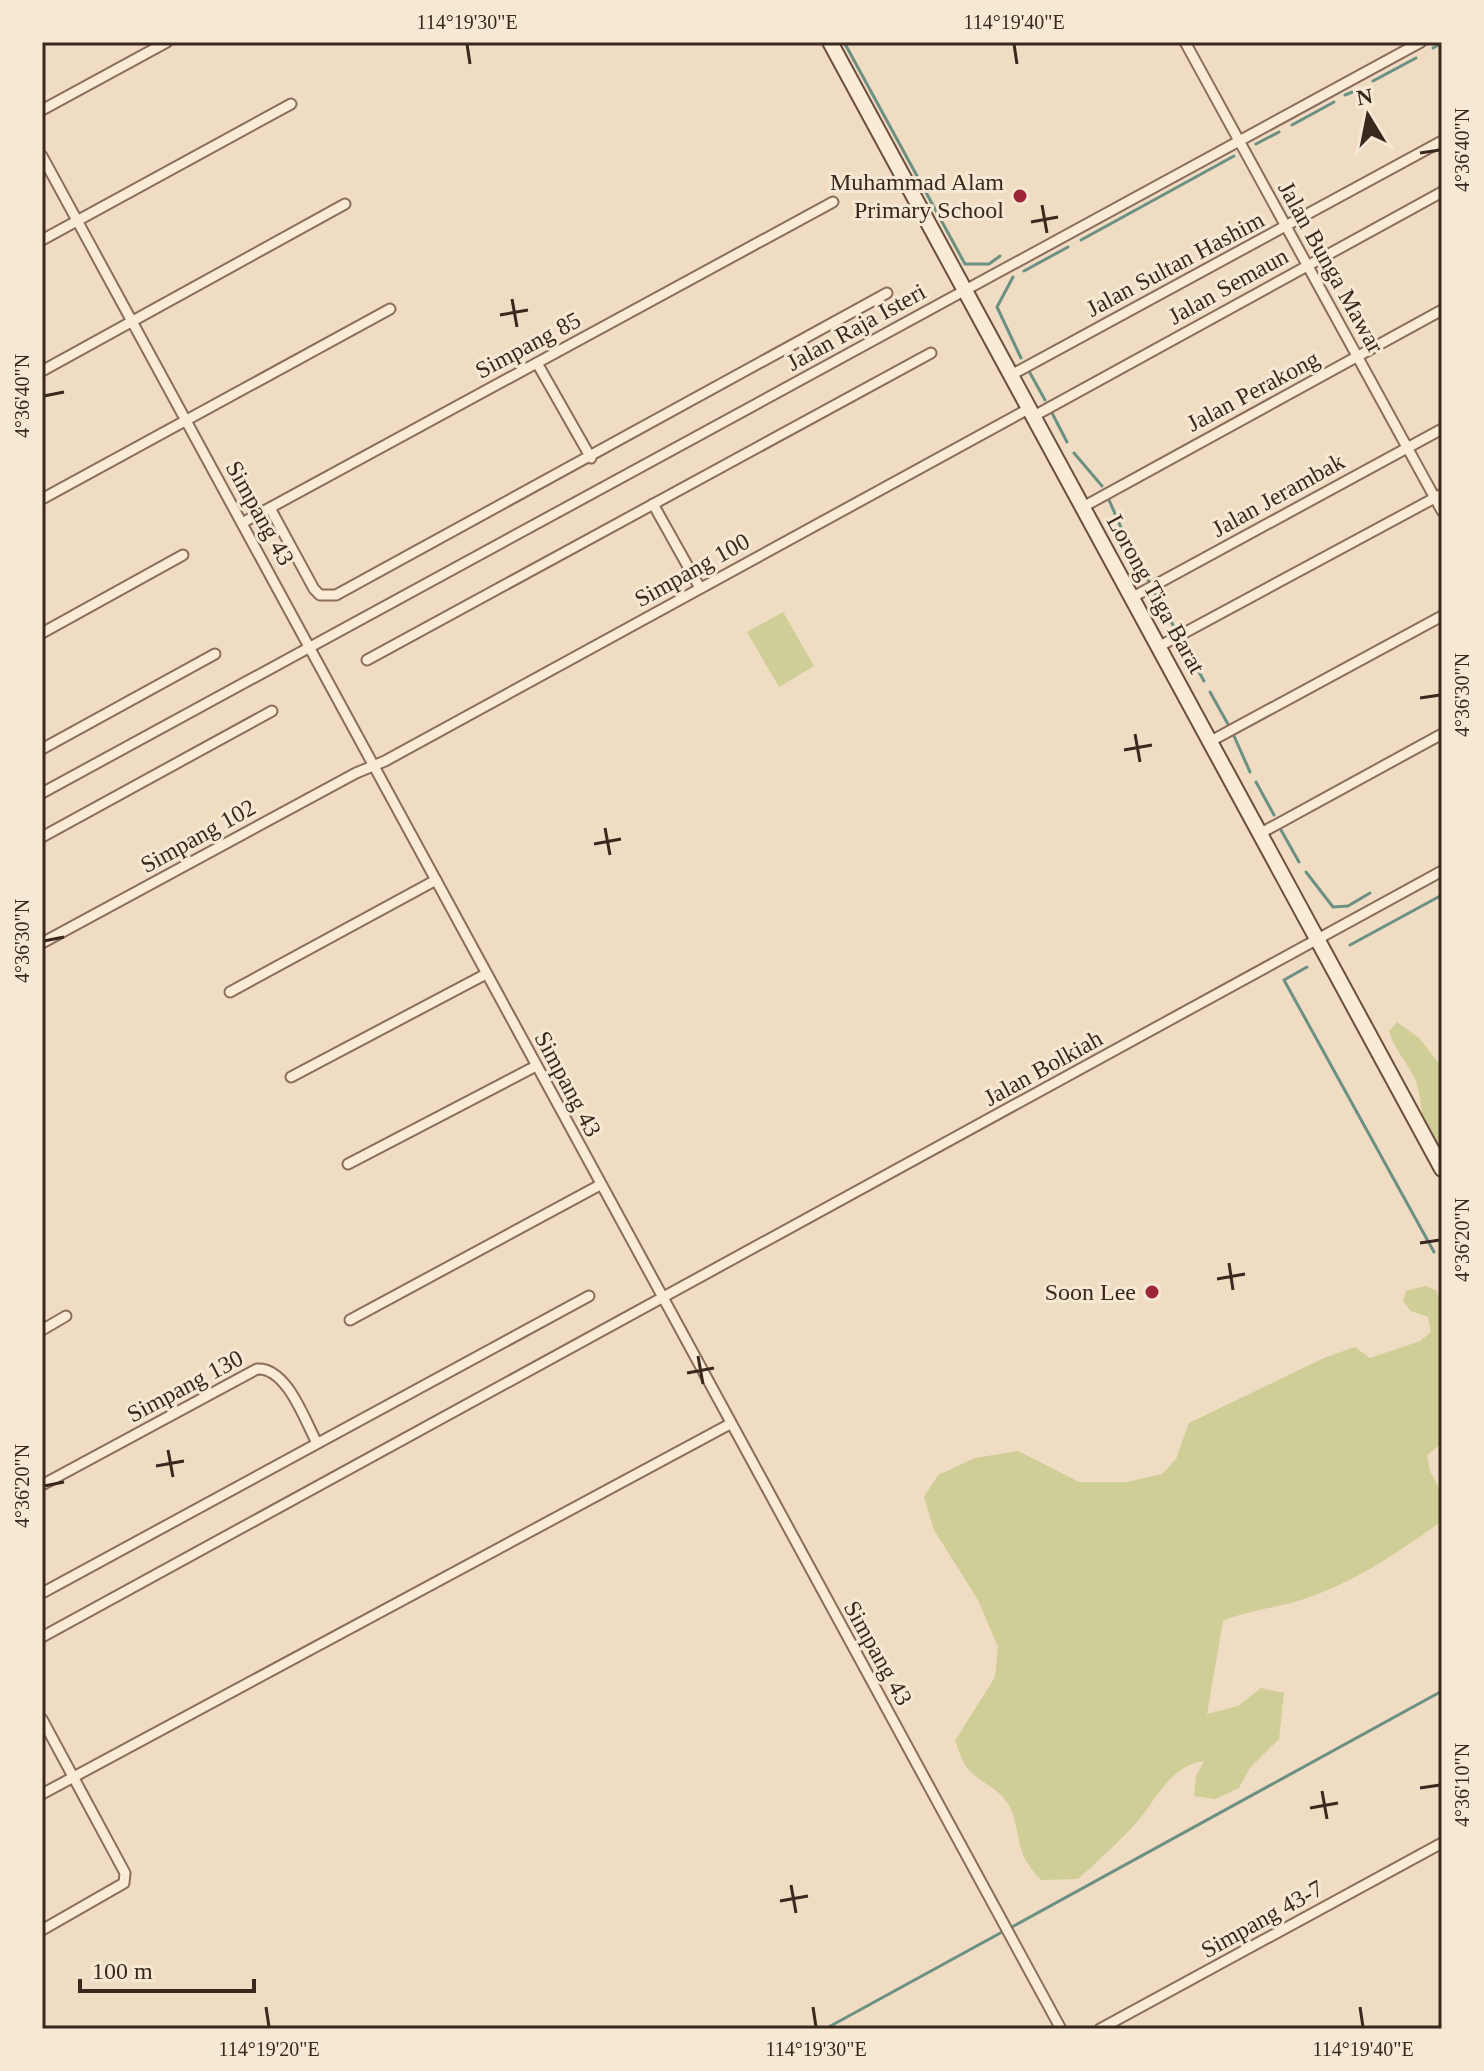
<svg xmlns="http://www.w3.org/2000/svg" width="1484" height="2071" viewBox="0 0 1484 2071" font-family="Georgia,serif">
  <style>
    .green { fill: #cece96 }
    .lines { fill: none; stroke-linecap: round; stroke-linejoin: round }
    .stream { stroke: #6b9183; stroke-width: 3 }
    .street-casing { stroke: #8b6d59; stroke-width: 13 }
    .secondary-casing { stroke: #6d4e3c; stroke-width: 18 }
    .street { stroke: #faebd6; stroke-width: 9 }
    .secondary { stroke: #faebd6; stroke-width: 14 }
    .ticks { fill: none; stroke: #3a281e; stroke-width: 3 }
    .poi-dot { fill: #9c2636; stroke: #f7e8d3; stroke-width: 3 }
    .labels { text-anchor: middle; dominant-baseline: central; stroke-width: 6; stroke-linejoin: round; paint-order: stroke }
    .poi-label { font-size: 24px; fill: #3a281e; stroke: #f7e8d3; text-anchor: end }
    .street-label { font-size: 24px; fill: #3a281e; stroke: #f7e8d3 }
    .neatline { fill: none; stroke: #3a281e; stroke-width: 3 }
    .ticks-label { font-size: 20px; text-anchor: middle; fill: #3a281e }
  </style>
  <rect width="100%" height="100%" fill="#f0dcc3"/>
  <!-- green -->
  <g class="green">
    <path d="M 783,612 L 814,666 L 779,687 L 747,632 Z"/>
    <path d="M 1397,1022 L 1419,1038 L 1442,1067 L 1442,1149 C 1418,1136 1424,1104 1416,1081 C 1409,1064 1395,1052 1389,1031 Z"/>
    <path d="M 1425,1286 L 1436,1290 L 1442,1307 L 1442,1443 L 1427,1455 L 1430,1471 L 1442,1494 L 1442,1521 C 1397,1553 1354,1583 1301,1600 C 1275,1608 1249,1610 1223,1621 L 1207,1714 L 1238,1706 L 1261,1688 L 1284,1693 L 1279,1739 L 1250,1768 L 1239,1788 L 1215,1799 L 1194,1796 L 1196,1776 L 1204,1761 C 1170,1766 1158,1797 1137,1822 C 1119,1842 1098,1861 1078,1879 L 1041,1880 C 1014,1851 1023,1843 1012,1812 C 1004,1789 982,1785 968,1769 C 962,1763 959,1749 955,1741 L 995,1677 L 998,1647 L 978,1600 L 934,1530 L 924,1497 L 938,1475 L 975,1458 L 1018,1451 L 1079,1482 L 1127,1482 L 1162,1474 L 1176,1459 L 1189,1423 L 1324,1358 L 1355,1347 L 1370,1358 L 1420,1341 L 1431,1332 L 1428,1317 L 1411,1311 L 1403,1301 L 1406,1291 Z"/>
  </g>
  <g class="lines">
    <!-- stream -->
    <g class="stream">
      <path d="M 844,42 L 965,264 L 989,264 L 1000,256"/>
      <path d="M 1433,48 L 1442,43"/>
      <path d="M 1373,81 L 1416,58"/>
      <path d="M 1345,95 L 1355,91"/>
      <path d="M 1292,125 L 1334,102"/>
      <path d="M 1256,144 L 1279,132"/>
      <path d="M 1081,240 L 1234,156"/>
      <path d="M 1024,271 L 1068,247"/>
      <path d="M 1013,277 L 997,307 L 1021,358"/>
      <path d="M 1030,373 L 1045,400"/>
      <path d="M 1052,413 L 1067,442"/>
      <path d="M 1074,453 L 1102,486"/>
      <path d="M 1109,500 L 1127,541"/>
      <path d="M 1133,552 L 1149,582"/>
      <path d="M 1155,593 L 1173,625"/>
      <path d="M 1186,648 L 1204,681"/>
      <path d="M 1210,692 L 1229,726"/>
      <path d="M 1234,736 L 1250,772"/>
      <path d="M 1256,782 L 1274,815"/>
      <path d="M 1281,830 L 1299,862"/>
      <path d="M 1306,872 L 1333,907 L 1348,906 L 1370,893"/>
      <path d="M 1350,945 L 1442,895"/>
      <path d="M 1307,967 L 1284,980 L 1434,1252"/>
      <path d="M 1010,1928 L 1442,1691"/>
      <path d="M 825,2029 L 1004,1931"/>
    </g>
    <!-- street casing -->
    <g class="street-casing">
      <g id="street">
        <path d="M 1185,42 L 1442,511"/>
        <path d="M 42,110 L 167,42"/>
        <path d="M 42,156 L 1061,2029"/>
        <path d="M 42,240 L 291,104"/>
        <path d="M 537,363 L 591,458"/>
        <path d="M 42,371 L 345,204"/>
        <path d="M 1011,375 L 1442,141"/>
        <path d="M 1034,416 L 1442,192"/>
        <path d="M 42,499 L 390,309"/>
        <path d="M 653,504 L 700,588"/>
        <path d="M 1083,507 L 1442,310"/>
        <path d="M 270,508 L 314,589 L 320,595 L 336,595 L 887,293"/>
        <path d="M 242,523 L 833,202"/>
        <path d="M 1133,597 L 1442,429"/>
        <path d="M 42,633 L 183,555"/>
        <path d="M 1160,646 L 1442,494"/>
        <path d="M 367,660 L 931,353"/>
        <path d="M 1211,741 L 1442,616"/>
        <path d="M 42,749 L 215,654"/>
        <path d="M 42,793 L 1421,42"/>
        <path d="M 1261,833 L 1442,734"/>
        <path d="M 42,837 L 272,711"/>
        <path d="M 42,943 L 356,773 L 385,761 L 1030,408"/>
        <path d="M 230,992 L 436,880"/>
        <path d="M 291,1077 L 486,974"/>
        <path d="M 348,1164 L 536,1066"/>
        <path d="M 350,1320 L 600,1185"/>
        <path d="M 42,1330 L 66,1316"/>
        <path d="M 42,1485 L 257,1369 C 287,1367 305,1421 317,1443"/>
        <path d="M 44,1592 L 589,1296"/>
        <path d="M 42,1637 L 1442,871"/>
        <path d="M 42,1719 L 125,1873 L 124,1883 L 42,1930"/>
        <path d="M 42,1794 L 730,1424"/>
        <path d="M 1100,2029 L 1442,1843"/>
      </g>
    </g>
    <!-- secondary casing -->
    <g class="secondary-casing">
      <path id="secondary" d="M 830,42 L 1442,1169"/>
    </g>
    <!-- street -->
    <use href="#street" class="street"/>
    <!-- secondary -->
    <use href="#secondary" class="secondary"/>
  </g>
  <!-- ticks -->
  <path class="ticks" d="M 467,44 L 470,64M 1014,44 L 1017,64M 1420,153 L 1440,150M 1042,205 L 1047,233M 1031,222 L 1058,217M 512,299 L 517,327M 500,315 L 528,310M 44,396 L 64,392M 1420,698 L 1440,695M 1135,734 L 1140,762M 1124,750 L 1152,745M 605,828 L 610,855M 594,844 L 621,839M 44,941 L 64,937M 1420,1243 L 1440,1240M 1229,1263 L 1233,1290M 1217,1279 L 1245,1274M 698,1356 L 703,1384M 687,1373 L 714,1368M 168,1450 L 173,1477M 156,1466 L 184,1461M 44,1486 L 64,1482M 1420,1788 L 1440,1785M 1322,1791 L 1327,1819M 1310,1808 L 1338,1803M 791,1885 L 796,1913M 780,1901 L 808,1896M 266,2007 L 269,2027M 813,2007 L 816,2027M 1360,2007 L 1363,2027"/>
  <!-- markers -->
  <g class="poi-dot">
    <circle cx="1020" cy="196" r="8"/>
    <circle cx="1152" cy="1292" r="8"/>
  </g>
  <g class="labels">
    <!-- poi labels -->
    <g class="poi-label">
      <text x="1004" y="182">Muhammad Alam<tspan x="1004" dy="28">Primary School</tspan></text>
      <text x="1136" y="1292">Soon Lee</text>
    </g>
    <!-- street labels -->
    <g class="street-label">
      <text transform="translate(1175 264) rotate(-28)">Jalan Sultan Hashim</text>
      <text transform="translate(1331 267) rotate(61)">Jalan Bunga Mawar</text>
      <text transform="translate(1228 286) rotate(-29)">Jalan Semaun</text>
      <text transform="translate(856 327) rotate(-29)">Jalan Raja Isteri</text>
      <text transform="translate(528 345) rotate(-28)">Simpang 85</text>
      <text transform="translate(1253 391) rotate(-28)">Jalan Perakong</text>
      <text transform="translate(1278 495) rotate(-29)">Jalan Jerambak</text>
      <text transform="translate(260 513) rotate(61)">Simpang 43</text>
      <text transform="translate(692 570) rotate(-29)">Simpang 100</text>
      <text transform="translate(1156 594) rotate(61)">Lorong Tiga Barat</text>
      <text transform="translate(198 836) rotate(-29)">Simpang 102</text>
      <text transform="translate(1043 1068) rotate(-29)">Jalan Bolkiah</text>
      <text transform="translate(568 1084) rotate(62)">Simpang 43</text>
      <text transform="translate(185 1386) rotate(-28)">Simpang 130</text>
      <text transform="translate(878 1653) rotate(61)">Simpang 43</text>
      <text transform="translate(1262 1919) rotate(-29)">Simpang 43-7</text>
    </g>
  </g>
  <!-- border -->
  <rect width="1484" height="2071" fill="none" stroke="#f7e8d3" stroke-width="88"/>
  <!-- north arrow -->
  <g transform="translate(1368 116) rotate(350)" stroke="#f7e8d3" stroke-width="6" paint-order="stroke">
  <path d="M0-6L14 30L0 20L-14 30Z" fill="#3a281e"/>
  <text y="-12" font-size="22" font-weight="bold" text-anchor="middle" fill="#3a281e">N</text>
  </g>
  <!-- scale -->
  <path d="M80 1979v12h174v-12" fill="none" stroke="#3a281e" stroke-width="4"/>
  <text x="92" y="1979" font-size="24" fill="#3a281e" stroke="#f7e8d3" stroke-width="6" paint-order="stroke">100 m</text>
  <rect x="44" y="44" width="1396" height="1983" class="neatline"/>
  <g class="ticks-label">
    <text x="467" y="29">114°19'30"E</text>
    <text x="1014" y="29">114°19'40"E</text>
    <text transform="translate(1462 150) rotate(-90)" y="7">4°36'40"N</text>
    <text transform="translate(22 396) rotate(-90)" y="7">4°36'40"N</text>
    <text transform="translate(1462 695) rotate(-90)" y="7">4°36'30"N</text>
    <text transform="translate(22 941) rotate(-90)" y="7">4°36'30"N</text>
    <text transform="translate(1462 1240) rotate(-90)" y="7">4°36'20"N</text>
    <text transform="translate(22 1486) rotate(-90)" y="7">4°36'20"N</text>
    <text transform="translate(1462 1785) rotate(-90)" y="7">4°36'10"N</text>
    <text x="269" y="2056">114°19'20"E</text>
    <text x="816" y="2056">114°19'30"E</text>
    <text x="1363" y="2056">114°19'40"E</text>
  </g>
</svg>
